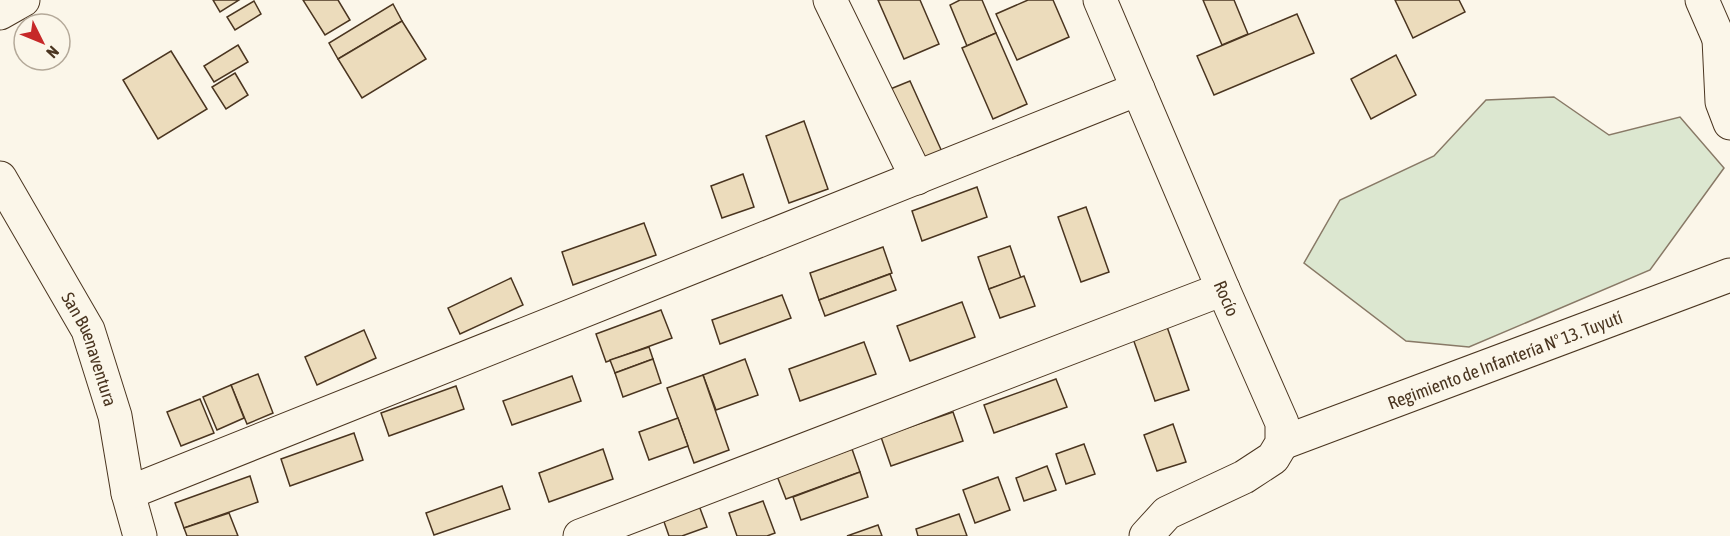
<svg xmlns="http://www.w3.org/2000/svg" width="1730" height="536" viewBox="0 0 1730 536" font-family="'Asap Condensed',sans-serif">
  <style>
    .green { fill: #dce7d0; stroke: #887966; stroke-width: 1.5 }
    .building { fill: #ecdcbc; stroke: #4a3520; stroke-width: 1.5 }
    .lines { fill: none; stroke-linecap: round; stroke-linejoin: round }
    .minor-casing { stroke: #4a3520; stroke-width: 35 }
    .secondary-casing { stroke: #4a3520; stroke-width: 35 }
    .minor { stroke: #fbf6e9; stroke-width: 33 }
    .secondary { stroke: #fbf6e9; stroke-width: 33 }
    .labels { text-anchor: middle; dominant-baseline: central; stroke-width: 4.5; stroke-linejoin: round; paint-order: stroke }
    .street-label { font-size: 18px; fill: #4a3520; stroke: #fbf6e9 }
  </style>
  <rect width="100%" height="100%" fill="#fbf6e9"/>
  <!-- green -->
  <path class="green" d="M 1554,97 L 1609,135 L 1680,117 L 1724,168 L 1650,270 L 1469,347 L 1406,341 L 1304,263 L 1340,200 L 1434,156 L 1486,100 Z"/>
  <!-- building -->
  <g class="building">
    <path d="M 213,0 L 239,0 L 220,12 Z"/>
    <path d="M 303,0 L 338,0 L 350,20 L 325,35 Z"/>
    <path d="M 878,0 L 920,0 L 939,44 L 904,59 Z"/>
    <path d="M 960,0 L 982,0 L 996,33 L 967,46 L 950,5 Z"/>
    <path d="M 1028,0 L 1053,0 L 1069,37 L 1017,60 L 996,14 Z"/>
    <path d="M 1203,0 L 1234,0 L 1248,34 L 1222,45 Z"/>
    <path d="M 1395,0 L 1459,0 L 1465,12 L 1413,38 Z"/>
    <path d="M 254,1 L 261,14 L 235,30 L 227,17 Z"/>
    <path d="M 393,4 L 402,21 L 338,59 L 329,43 Z"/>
    <path d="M 1297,14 L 1314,53 L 1214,95 L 1197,56 Z"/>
    <path d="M 402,21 L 426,59 L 362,98 L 338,59 Z"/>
    <path d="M 996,33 L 1027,104 L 993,119 L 962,48 Z"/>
    <path d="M 238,45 L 248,62 L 214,82 L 204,66 Z"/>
    <path d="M 171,51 L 207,109 L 158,139 L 123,80 Z"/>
    <path d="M 1396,55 L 1416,95 L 1371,119 L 1351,79 Z"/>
    <path d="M 235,73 L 248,95 L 226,109 L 212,87 Z"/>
    <path d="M 910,81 L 943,154 L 915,166 L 883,92 Z"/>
    <path d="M 804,121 L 828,189 L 789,203 L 766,136 Z"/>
    <path d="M 743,174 L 754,207 L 722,218 L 711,186 Z"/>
    <path d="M 977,187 L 987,217 L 922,241 L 912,211 Z"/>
    <path d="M 1086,207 L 1109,272 L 1081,282 L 1058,217 Z"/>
    <path d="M 644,223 L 656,255 L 573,285 L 562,252 Z"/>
    <path d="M 1010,246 L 1021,278 L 989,289 L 978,257 Z"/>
    <path d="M 883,247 L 892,273 L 819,300 L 810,273 Z"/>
    <path d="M 890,274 L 896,290 L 825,316 L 819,300 Z"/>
    <path d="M 1024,276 L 1035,306 L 1000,318 L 989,289 Z"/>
    <path d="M 511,278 L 523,305 L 460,334 L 448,308 Z"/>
    <path d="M 782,295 L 791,318 L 720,344 L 712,320 Z"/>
    <path d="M 962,302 L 975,337 L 910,361 L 897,326 Z"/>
    <path d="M 661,310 L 672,338 L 606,362 L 596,334 Z"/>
    <path d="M 1165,321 L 1189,390 L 1155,401 L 1131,333 Z"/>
    <path d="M 364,330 L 376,358 L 317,385 L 305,357 Z"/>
    <path d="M 864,342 L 876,374 L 800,401 L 789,369 Z"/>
    <path d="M 649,347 L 653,359 L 615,373 L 610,360 Z"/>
    <path d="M 653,359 L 661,383 L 623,397 L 615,373 Z"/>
    <path d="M 745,359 L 758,395 L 716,410 L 703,375 Z"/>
    <path d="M 258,374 L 273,413 L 247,424 L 231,385 Z"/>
    <path d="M 703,375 L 729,450 L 694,463 L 667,388 Z"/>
    <path d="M 572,376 L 581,401 L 512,425 L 503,401 Z"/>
    <path d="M 1056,379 L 1067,407 L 994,433 L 984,405 Z"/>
    <path d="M 231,385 L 244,418 L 217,430 L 203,397 Z"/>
    <path d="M 456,386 L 464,409 L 389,436 L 381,413 Z"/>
    <path d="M 200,399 L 214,433 L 181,446 L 167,412 Z"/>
    <path d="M 953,412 L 963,441 L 891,466 L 881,437 Z"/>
    <path d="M 678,418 L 688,446 L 649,460 L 639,432 Z"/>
    <path d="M 1173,424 L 1186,462 L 1157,471 L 1144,435 Z"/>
    <path d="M 354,433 L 363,460 L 290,486 L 281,459 Z"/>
    <path d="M 1084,444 L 1095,474 L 1066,484 L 1056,454 Z"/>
    <path d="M 603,449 L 613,479 L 549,502 L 539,473 Z"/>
    <path d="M 852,449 L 860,472 L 786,499 L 777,476 Z"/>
    <path d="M 1047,466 L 1056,490 L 1024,501 L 1016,478 Z"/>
    <path d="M 860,472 L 868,497 L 801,520 L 793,497 Z"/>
    <path d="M 250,476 L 258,502 L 184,528 L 175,503 Z"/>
    <path d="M 998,477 L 1010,510 L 975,523 L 963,490 Z"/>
    <path d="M 502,486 L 510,509 L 434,535 L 426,513 Z"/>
    <path d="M 763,501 L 775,533 L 767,536 L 737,536 L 729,513 Z"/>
    <path d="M 698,503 L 707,527 L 682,536 L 669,536 L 662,516 Z"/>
    <path d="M 229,513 L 238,536 L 187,536 L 184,528 Z"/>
    <path d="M 959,514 L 967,536 L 918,536 L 916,529 Z"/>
    <path d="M 878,525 L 882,536 L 847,536 Z"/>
  </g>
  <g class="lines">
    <!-- minor casing -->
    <g class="minor-casing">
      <g id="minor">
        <path d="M 830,0 L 917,178"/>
        <path d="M 1702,0 L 1719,39 L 1730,51"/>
        <path d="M 0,13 L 23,0"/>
        <path d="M 1719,39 L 1722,102 L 1730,123"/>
        <path id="s1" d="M 0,178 L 88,330 L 115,416 L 128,493 L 140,536"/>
        <path id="s2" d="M 1282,443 L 1730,275"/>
        <path d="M 128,493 L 1138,89"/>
        <path d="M 580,536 L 1223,289"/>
      </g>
    </g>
    <!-- secondary casing -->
    <g class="secondary-casing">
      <g id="secondary">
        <path id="s3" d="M 1100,0 L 1223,289 L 1282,423 L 1282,443 L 1273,458 L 1244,477 L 1167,513 L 1146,536"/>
      </g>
    </g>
    <!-- minor -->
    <use href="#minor" class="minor"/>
    <!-- secondary -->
    <use href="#secondary" class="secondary"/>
  </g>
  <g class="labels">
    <!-- street labels -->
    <g class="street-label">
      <text stroke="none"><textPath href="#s3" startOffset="324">Rocío</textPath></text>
      <text stroke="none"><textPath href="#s1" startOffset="194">San Buenaventura</textPath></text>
      <text stroke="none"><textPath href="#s2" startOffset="238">Regimiento de Infantería N° 13. Tuyutí</textPath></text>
    </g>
  </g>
  <!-- north arrow -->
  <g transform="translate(42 42) rotate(133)"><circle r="28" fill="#fbf6e9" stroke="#b4a999" stroke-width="1.5"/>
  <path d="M0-4.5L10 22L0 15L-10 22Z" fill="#c62828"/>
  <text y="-9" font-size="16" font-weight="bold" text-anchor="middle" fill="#4a3520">N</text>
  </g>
</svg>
